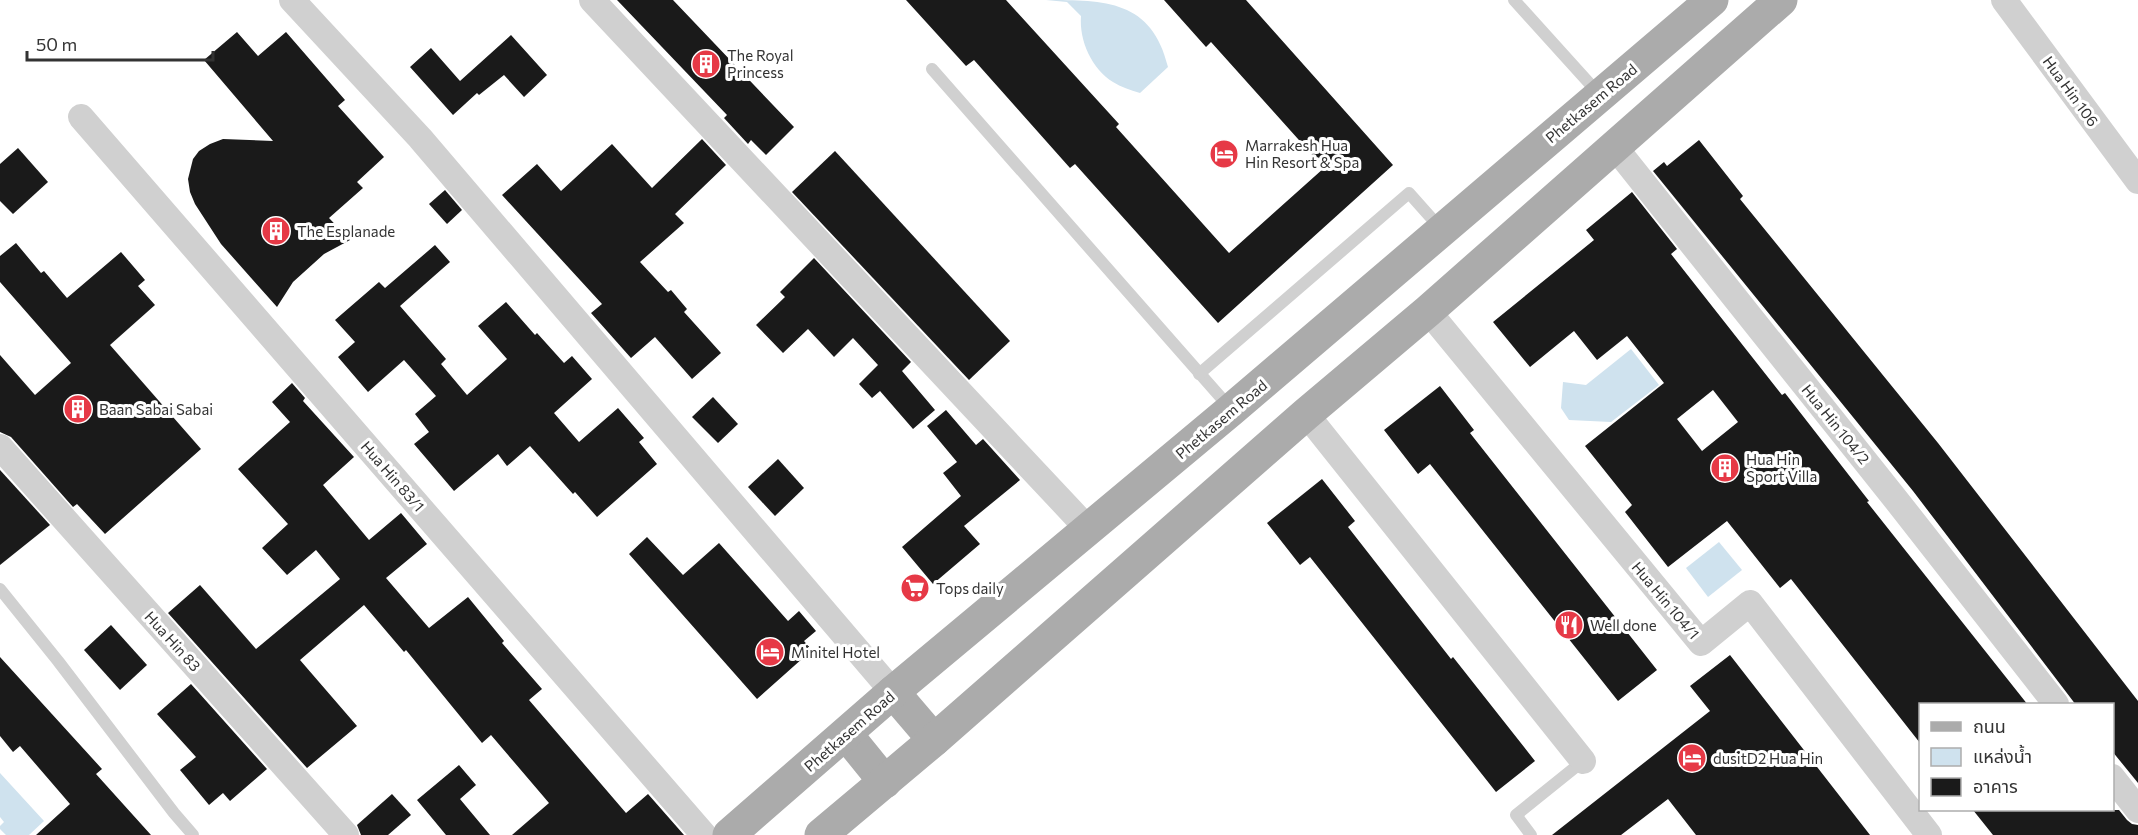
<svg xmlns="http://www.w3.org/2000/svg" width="2138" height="835" viewBox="0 0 2138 835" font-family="Commissioner,'Noto Sans Thai',sans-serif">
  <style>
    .water { fill: #cfe2ee }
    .building { fill: #1a1a1a; fill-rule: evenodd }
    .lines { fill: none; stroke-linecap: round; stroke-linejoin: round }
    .lane { stroke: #d0d0d0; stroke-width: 12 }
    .street { stroke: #d0d0d0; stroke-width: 26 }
    .primary { stroke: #ababab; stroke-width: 33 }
    .labels { text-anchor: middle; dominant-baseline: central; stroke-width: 6; stroke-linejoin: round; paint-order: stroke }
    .poi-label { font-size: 15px; fill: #333; stroke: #fff; text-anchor: start }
    .street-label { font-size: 15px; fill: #333; stroke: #fff }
  </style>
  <rect width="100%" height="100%" fill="#fff"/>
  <!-- water -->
  <g class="water">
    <path d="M 1046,0 C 1105,0 1152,0 1168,67 L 1140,93 C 1130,90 1121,87 1113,82 C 1092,69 1079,41 1081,16 L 1067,2 Z"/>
    <path d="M 1631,349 L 1659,385 L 1611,422 L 1569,420 L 1561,408 L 1563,382 L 1586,385 Z"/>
    <path d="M 1719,542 L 1742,570 L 1708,597 L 1686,568 Z"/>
    <path d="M 0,773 L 44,821 L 29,835 L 6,835 L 0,829 L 0,826 L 4,822 L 0,817 Z"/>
  </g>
  <!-- building -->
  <g class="building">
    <path d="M 617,0 L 673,0 L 794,127 L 766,155 L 751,140 L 748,144 L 724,118 L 727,115 Z"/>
    <path d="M 906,0 L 1006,0 L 1119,124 L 1116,127 L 1229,253 L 1324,168 L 1211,42 L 1206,47 L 1164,0 L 1246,0 L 1393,165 L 1218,323 L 1075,164 L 1070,168 L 974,60 L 966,66 Z"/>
    <path d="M 237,32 L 258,56 L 286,32 L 345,100 L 338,106 L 384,157 L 357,182 L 363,188 L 329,218 L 350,240 L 324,254 L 293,282 L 277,307 L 221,244 L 195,204 L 190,192 L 188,179 L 193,159 L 199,151 L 210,144 L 223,139 L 273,141 L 204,60 Z"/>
    <path d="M 511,35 L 547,75 L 524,97 L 504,75 L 479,95 L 477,93 L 453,115 L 410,67 L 431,48 L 460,81 Z"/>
    <path d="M 702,139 L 726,165 L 675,214 L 684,223 L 640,262 L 668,292 L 671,290 L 687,309 L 684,312 L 721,353 L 692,379 L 655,337 L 631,358 L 591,313 L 602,304 L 502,195 L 537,164 L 561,191 L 612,144 L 652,188 Z"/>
    <path d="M 1699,140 L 1743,196 L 1740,199 L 1938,443 L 2138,701 L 2138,783 L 2112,751 L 2112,705 L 2076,705 L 1913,491 L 1653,171 L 1664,162 L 1667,166 Z"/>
    <path d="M 18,148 L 48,182 L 13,214 L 0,201 L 0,164 Z"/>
    <path d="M 835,151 L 1010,341 L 969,380 L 792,192 Z"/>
    <path d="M 445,190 L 462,210 L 447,224 L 429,204 Z"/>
    <path d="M 1632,192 L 1677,249 L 1671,254 L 1782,395 L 1785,393 L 1869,501 L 1867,502 L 2028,705 L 1920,705 L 1920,743 L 1791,579 L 1780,588 L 1727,521 L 1668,567 L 1625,512 L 1632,505 L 1585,446 L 1664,383 L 1627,336 L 1597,360 L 1574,331 L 1530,367 L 1493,322 L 1594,240 L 1586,230 ZM 1713,390 L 1738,422 L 1702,451 L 1677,419 Z"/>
    <path d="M 16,243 L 41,273 L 44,271 L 67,298 L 121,252 L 145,280 L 138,286 L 155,305 L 110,345 L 201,449 L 105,534 L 77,504 L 73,507 L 11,437 L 0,432 L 0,355 L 35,395 L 71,363 L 0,282 L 0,256 Z"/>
    <path d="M 435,245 L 450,262 L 400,306 L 446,359 L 441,364 L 467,395 L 507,359 L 478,326 L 506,302 L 535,335 L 537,333 L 564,363 L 572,356 L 592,379 L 554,413 L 579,442 L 618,408 L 644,438 L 639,442 L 657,464 L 597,517 L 575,492 L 573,494 L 530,446 L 507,466 L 498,454 L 454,491 L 414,444 L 429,432 L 415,414 L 436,396 L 404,360 L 368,392 L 338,357 L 355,342 L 335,320 L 379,282 L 385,288 Z"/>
    <path d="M 814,258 L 911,362 L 902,371 L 935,410 L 913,429 L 880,391 L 872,398 L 859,384 L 878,365 L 853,338 L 834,357 L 808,329 L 783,353 L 756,325 L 785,297 L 780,292 Z"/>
    <path d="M 292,383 L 305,398 L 303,401 L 354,457 L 323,485 L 369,540 L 401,513 L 427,544 L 386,578 L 429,628 L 468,597 L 504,641 L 502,643 L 542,689 L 529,700 L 626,813 L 648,794 L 684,835 L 512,835 L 549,803 L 491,735 L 482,743 L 406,650 L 404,652 L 364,605 L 300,660 L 357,726 L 307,768 L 168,613 L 200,585 L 256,649 L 340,579 L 316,550 L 287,575 L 262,548 L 288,524 L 238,469 L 290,422 L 272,402 Z"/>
    <path d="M 1440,386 L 1474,430 L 1470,433 L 1657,670 L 1618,701 L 1430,464 L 1418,474 L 1384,430 Z"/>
    <path d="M 713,397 L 738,424 L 718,443 L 692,417 Z"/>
    <path d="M 946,410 L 976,445 L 983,439 L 1020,480 L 964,526 L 980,544 L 933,584 L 902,547 L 961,496 L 943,473 L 957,462 L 927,426 Z"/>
    <path d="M 778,459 L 804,488 L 775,516 L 748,487 Z"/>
    <path d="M 0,470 L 50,525 L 0,565 Z"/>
    <path d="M 1322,479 L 1355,521 L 1348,527 L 1451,659 L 1453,657 L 1535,761 L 1496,792 L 1310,557 L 1300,565 L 1267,523 Z"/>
    <path d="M 647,537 L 683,575 L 719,543 L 788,621 L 799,611 L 816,631 L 804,641 L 812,650 L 757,699 L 629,554 Z"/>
    <path d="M 111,625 L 147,665 L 120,690 L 84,650 Z"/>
    <path d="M 1730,655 L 1870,835 L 1696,835 L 1668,799 L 1621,835 L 1552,835 L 1710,711 L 1690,686 Z"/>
    <path d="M 0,657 L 102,769 L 96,774 L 151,835 L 36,835 L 70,804 L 20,746 L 13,752 L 0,736 Z"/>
    <path d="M 191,684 L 267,769 L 230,801 L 223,793 L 209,805 L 180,770 L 196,757 L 157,714 Z"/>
    <path d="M 459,765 L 476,785 L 460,799 L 490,835 L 446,835 L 417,800 Z"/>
    <path d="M 392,794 L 411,815 L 388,835 L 361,835 L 357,825 Z"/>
    <path d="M 1973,810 L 2119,810 L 2127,820 L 2132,824 L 2138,825 L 2138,835 L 1993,835 Z"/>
  </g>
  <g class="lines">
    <!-- lane -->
    <g class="lane">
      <path d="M 1514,0 L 1599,94"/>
      <path d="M 932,69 L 1231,409"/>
      <path d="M 1199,374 L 1409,193 L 1441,229"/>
      <path d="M 0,589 L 58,661 L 174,813 L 193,835"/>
      <path d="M 1531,835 L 1516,815 L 1583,761"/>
    </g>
    <!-- street -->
    <g class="street">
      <path d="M 292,0 L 420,138 L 893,692"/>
      <path d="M 592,0 L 1089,530"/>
      <path d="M 2004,0 L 2138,181"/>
      <path d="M 81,117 L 704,835"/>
      <path d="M 1614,146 L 1897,501 L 2056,704"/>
      <path d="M 1428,311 L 1701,643 L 1750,603 L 1929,835"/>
      <path d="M 1306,414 L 1583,761"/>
      <path d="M 0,447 L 346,835"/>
      <path d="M 2112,777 L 2138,810"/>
    </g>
    <!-- primary -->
    <g class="primary">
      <path d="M 893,692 L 934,740"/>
      <path d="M 846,734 L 885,782"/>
      <path d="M 729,835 L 893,692 L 1231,410 L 1712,0"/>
      <path d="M 821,835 L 934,740 L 1306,414 L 1428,311 L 1781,0"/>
    </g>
  </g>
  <!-- icons -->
  <defs>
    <g id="building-disc" transform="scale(1.5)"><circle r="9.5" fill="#e63946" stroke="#fff"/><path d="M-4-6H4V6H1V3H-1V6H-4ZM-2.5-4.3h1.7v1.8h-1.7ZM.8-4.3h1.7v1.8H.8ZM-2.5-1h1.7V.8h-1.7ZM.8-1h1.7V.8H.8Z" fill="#fff"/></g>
    <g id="hotel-disc" transform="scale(1.5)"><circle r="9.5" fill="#e63946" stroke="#fff"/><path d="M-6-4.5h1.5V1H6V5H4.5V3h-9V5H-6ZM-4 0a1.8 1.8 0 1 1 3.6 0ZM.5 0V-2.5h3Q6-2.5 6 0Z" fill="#fff"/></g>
    <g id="supermarket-disc" transform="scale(1.5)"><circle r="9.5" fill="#e63946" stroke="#fff"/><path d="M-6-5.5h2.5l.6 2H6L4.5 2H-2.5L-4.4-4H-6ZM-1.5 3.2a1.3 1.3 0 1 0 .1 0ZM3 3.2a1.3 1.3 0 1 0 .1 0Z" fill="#fff"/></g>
    <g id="restaurant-disc" transform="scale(1.5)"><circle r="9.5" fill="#e63946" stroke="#fff"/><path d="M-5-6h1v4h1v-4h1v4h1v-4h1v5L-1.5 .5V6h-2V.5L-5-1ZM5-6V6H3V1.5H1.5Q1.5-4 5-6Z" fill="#fff"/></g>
  </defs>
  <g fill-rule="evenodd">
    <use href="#building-disc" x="706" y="64"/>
    <use href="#hotel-disc" x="1224" y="154"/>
    <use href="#building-disc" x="276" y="231"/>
    <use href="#building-disc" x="78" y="409"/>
    <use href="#building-disc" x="1725" y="468"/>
    <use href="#supermarket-disc" x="915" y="588"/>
    <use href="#restaurant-disc" x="1569" y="625"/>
    <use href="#hotel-disc" x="770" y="652"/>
    <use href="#hotel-disc" x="1692" y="758"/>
  </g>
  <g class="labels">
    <!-- poi labels -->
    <g class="poi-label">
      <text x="727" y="55">The Royal<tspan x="727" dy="17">Princess</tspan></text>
      <text x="1245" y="145">Marrakesh Hua<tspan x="1245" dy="17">Hin Resort &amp; Spa</tspan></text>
      <text x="297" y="231">The Esplanade</text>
      <text x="99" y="409">Baan Sabai Sabai</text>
      <text x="1746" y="459">Hua Hin<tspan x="1746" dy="17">Sport Villa</tspan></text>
      <text x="936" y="588">Tops daily</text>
      <text x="1590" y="625">Well done</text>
      <text x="791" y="652">Minitel Hotel</text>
      <text x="1713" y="758">dusitD2 Hua Hin</text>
    </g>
    <!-- street labels -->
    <g class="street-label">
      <text transform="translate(2071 91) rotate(54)">Hua Hin 106</text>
      <text transform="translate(1591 103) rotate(-40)">Phetkasem Road</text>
      <text transform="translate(1221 419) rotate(-40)">Phetkasem Road</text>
      <text transform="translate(1836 424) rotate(51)">Hua Hin 104/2</text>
      <text transform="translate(393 476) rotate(49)">Hua Hin 83/1</text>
      <text transform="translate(1666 600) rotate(50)">Hua Hin 104/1</text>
      <text transform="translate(173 641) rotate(48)">Hua Hin 83</text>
      <text transform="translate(849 731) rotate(-41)">Phetkasem Road</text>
    </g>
  </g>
  <!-- legend -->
  <rect x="1919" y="703" width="195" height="108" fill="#ffffff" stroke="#adadad" stroke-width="1.5"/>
  <rect x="1931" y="722" width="30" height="9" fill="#ababab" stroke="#adadad" stroke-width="1.5"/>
  <text x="1973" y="733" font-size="18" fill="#333333">ถนน</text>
  <rect x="1931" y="748" width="30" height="18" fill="#cfe2ee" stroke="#adadad" stroke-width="1.5"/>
  <text x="1973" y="763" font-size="18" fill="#333333">แหล่งน้ำ</text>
  <rect x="1931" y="778" width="30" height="18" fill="#1a1a1a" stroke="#adadad" stroke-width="1.5"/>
  <text x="1973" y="793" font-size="18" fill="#333333">อาคาร</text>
  <!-- scale -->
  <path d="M27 51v9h186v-9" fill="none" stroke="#333333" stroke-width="3"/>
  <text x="36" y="51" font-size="18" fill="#333333" stroke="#ffffff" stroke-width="4.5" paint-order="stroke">50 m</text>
</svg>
